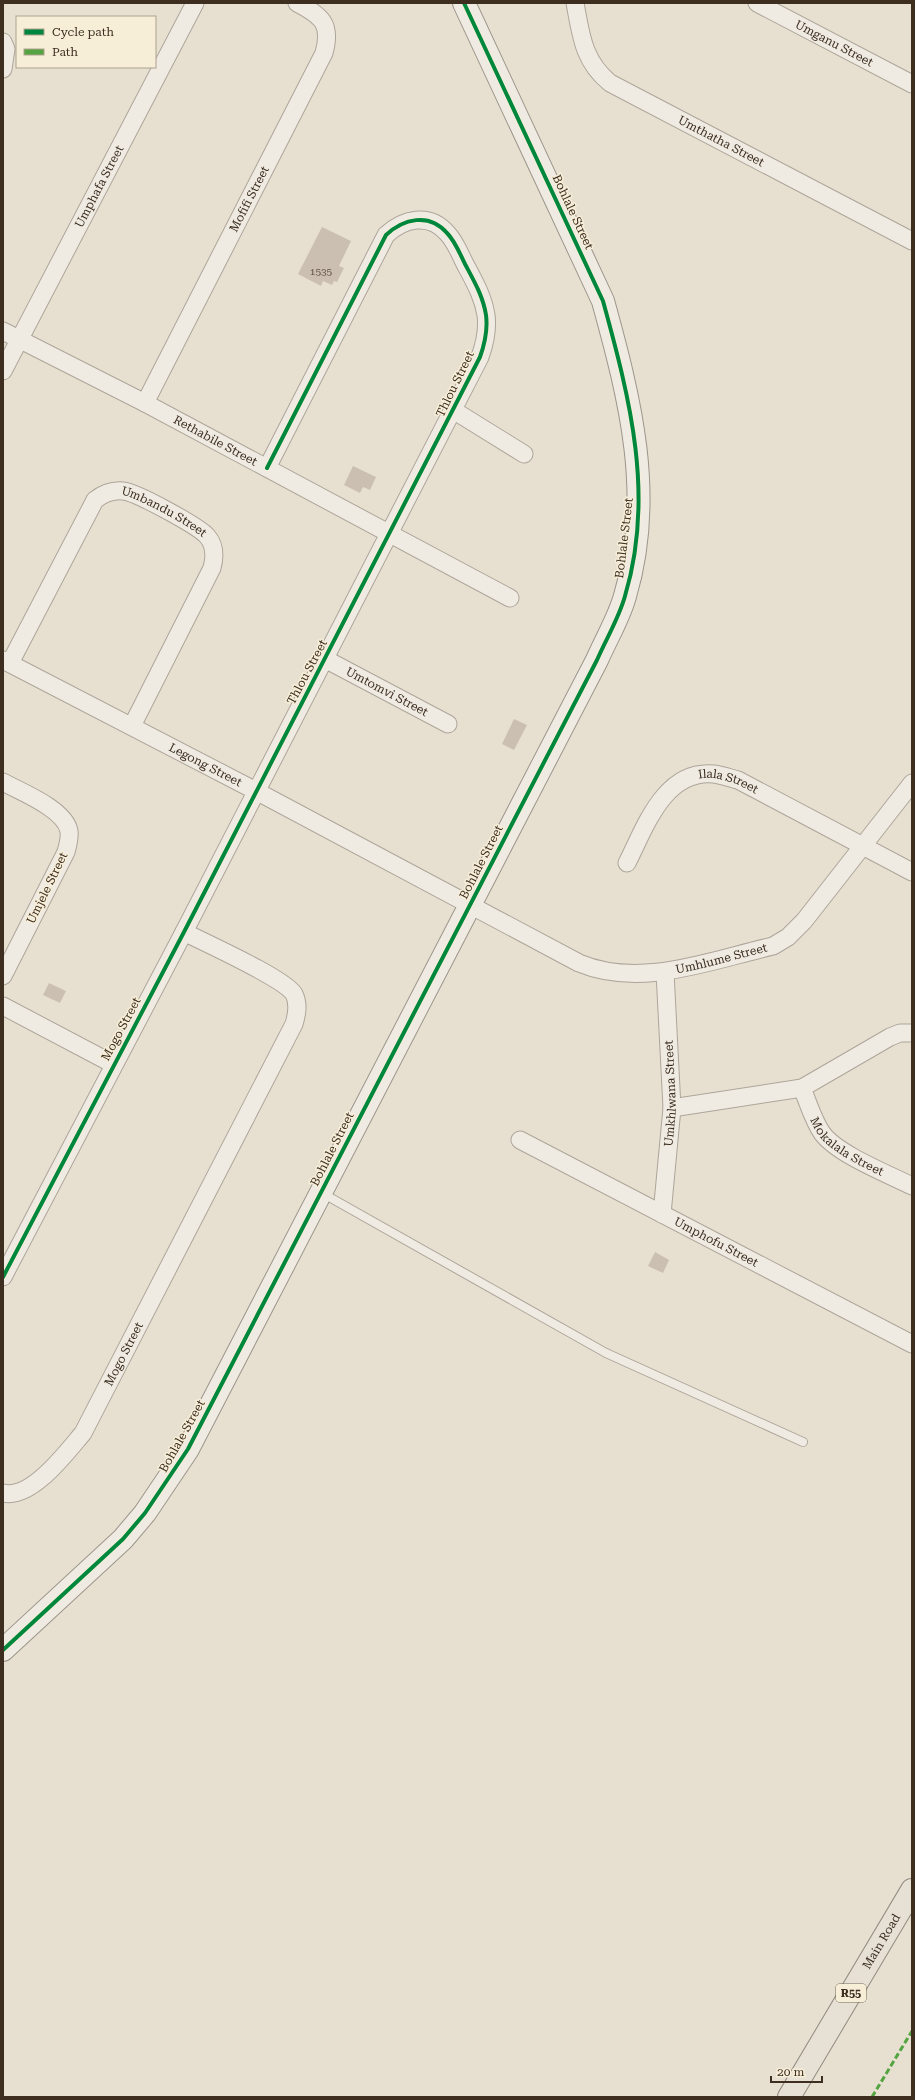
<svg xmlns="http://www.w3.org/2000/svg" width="915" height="2100" viewBox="0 0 915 2100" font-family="'Roboto Serif',serif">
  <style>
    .building { fill: #cbbfb2 }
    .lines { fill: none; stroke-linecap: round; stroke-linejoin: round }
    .lane-casing { stroke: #ada599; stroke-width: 10 }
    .street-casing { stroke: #ada599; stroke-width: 19 }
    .secondary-casing { stroke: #9c958a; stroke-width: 24 }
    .primary-casing { stroke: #928b80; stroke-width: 24 }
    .lane { stroke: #efebe3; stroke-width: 8 }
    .street { stroke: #efebe3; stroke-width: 17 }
    .secondary { stroke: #efebe3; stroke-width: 22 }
    .primary { stroke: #e6e1d4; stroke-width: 22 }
    .quiet { stroke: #54a441; stroke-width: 3; stroke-dasharray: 6 3; stroke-linecap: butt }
    .cycleway-casing { stroke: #f7eed8; stroke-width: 6 }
    .cycleway { stroke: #00873e; stroke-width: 4 }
    .labels { text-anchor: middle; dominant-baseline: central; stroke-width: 3; stroke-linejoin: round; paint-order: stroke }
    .number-label { font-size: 10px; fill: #605244 }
    .shield { fill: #f7eed8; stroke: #756857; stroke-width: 1 }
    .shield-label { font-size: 11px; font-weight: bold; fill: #3d2e20 }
    .street-label { font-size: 12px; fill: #3d2e20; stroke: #f7eed8 }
  </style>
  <rect width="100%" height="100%" fill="#e7e0d1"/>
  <!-- building -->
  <g class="building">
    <path d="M 322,227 L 351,241 L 339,266 L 344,268 L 337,282 L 334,281 L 332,285 L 323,281 L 321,286 L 298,274 Z"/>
    <path d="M 353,466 L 376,477 L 370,490 L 363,487 L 360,493 L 344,485 Z"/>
    <path d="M 514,719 L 527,725 L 514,750 L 502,744 Z"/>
    <path d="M 49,983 L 66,991 L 60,1003 L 43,995 Z"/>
    <path d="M 655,1252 L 669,1260 L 663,1273 L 648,1266 Z"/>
  </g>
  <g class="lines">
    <!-- lane casing -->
    <g class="lane-casing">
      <path id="lane" d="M 322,1193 L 606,1353 L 803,1442"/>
    </g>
    <!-- street casing -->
    <g class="street-casing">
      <g id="street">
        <path id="s1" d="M 575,3 C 581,35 583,61 610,83 L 912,241"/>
        <path id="s2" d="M 757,3 L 912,84"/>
        <path d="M 3,42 L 6,49 L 3,69"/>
        <path id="s3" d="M 3,331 L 145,403 L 510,598"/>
        <path id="s4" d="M 3,371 L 195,3"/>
        <path id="s5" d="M 145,403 L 324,53 C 332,24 322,16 297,3"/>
        <path d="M 453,410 L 524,454"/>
        <path id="s6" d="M 325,659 L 448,724"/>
        <path id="s7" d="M 3,660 L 256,791 L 579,963 C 641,989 711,960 773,946 L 788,937 L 804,921 L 912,783"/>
        <path id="s8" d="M 10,663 L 95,500 C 104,493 112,490 123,491 C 136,492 198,526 207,536 C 215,545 215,557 212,568 L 132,726"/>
        <path d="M 3,782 C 21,792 65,809 69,831 C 70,838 68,845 66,852 L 3,976"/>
        <path id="s9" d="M 627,863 C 645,828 664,769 714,774 C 722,775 730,778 738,780 L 912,872"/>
        <path d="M 3,1006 L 113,1064"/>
        <path id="s10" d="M 802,1088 C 808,1102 813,1120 822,1133 C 837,1154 888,1174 912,1186"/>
        <path d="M 672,1108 L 802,1088 L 890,1037 L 900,1033 L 912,1033"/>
        <path id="s11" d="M 520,1140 L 912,1344"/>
        <path id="s12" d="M 662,1214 L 672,1108 L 665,972"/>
        <path d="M 3,1277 L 184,932 L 480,357 C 485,343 488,330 486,315 C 483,296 474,281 465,264 C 460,254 455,241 447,233 C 429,212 403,219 386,235 L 267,468"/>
        <path id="s13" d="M 3,1493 C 31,1500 66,1453 83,1433 L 294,1024 C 297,1014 299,1004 294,994 C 284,978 205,943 184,932"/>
      </g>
    </g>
    <!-- secondary casing -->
    <g class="secondary-casing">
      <path id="secondary" d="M 3,1650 L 123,1539 L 145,1513 L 188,1449 L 597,660 C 606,639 619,618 625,596 C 655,496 630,399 603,301 L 464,3"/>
    </g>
    <!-- primary casing -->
    <g class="primary-casing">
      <g id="primary">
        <path id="s14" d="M 789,2097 L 912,1890"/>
      </g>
    </g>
    <!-- lane -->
    <use href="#lane" class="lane"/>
    <!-- street -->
    <use href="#street" class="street"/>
    <!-- secondary -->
    <use href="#secondary" class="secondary"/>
    <!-- primary -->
    <use href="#primary" class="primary"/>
    <!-- quiet -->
    <path class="quiet" d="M 872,2097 L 912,2031"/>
    <!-- cycleway casing -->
    <g class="cycleway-casing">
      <g id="cycleway">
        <path d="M 3,1277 L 184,932 L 480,357 C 485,343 488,330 486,315 C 483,296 474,281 465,264 C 460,254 455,241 447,233 C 429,212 403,219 386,235 L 267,468"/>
        <path d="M 3,1650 L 123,1539 L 145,1513 L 188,1449 L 597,660 C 606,639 619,618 625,596 C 655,496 630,399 603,301 L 464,3"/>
      </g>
    </g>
    <!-- cycleway -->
    <use href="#cycleway" class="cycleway"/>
  </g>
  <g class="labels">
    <!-- number labels -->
    <g class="number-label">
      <text x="321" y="271">1535</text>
    </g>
    <!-- shield labels -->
    <rect class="shield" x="836" y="1984" width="30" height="18" rx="3"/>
    <g class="shield-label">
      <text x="851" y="1993">R55</text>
    </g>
    <!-- street labels -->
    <g class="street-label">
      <text stroke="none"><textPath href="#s2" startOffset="87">Umganu Street</textPath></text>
      <text stroke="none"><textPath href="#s1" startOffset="215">Umthatha Street</textPath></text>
      <text stroke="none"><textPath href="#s4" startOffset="208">Umphafa Street</textPath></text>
      <text stroke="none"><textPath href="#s5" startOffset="229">Mofifi Street</textPath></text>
      <text transform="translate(573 212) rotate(65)">Bohlale Street</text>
      <text transform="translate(455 384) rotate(-64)">Thlou Street</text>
      <text stroke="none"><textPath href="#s3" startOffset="239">Rethabile Street</textPath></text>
      <text stroke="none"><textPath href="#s8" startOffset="260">Umbandu Street</textPath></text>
      <text transform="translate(624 538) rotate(-83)">Bohlale Street</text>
      <text transform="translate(307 672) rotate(-62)">Thlou Street</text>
      <text stroke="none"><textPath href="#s6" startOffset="70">Umtomvi Street</textPath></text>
      <text stroke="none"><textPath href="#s7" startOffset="228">Legong Street</textPath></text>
      <text stroke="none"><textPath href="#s9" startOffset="149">Ilala Street</textPath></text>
      <text transform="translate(481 862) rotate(-63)">Bohlale Street</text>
      <text transform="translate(47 888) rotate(-64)">Umjele Street</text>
      <text stroke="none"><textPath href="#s7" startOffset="796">Umhlume Street</textPath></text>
      <text transform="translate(121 1029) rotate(-62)">Mogo Street</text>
      <text stroke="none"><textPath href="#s12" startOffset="121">Umkhlwana Street</textPath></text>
      <text stroke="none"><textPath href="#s10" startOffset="77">Mokalala Street</textPath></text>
      <text transform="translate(332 1149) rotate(-63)">Bohlale Street</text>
      <text stroke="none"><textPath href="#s11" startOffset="221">Umphofu Street</textPath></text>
      <text stroke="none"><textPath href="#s13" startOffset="193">Mogo Street</textPath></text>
      <text transform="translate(182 1436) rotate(-61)">Bohlale Street</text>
      <text stroke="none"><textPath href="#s14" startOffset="181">Main Road</textPath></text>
    </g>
  </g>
  <!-- border -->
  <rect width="915" height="2100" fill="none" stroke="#3d2e20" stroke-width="8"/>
  <!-- legend -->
  <rect x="16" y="16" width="140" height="52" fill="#f7eed8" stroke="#ada18e"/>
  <rect x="24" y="29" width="20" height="6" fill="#00873e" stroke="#ada18e"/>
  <text x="52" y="36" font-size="12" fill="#3d2e20">Cycle path</text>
  <rect x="24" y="49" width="20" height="6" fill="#54a441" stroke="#ada18e"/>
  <text x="52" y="56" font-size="12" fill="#3d2e20">Path</text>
  <!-- scale -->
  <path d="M771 2076v6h51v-6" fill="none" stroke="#3d2e20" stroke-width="2"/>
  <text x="777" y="2076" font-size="12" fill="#3d2e20" stroke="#f7eed8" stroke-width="3" paint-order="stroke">20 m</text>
</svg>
